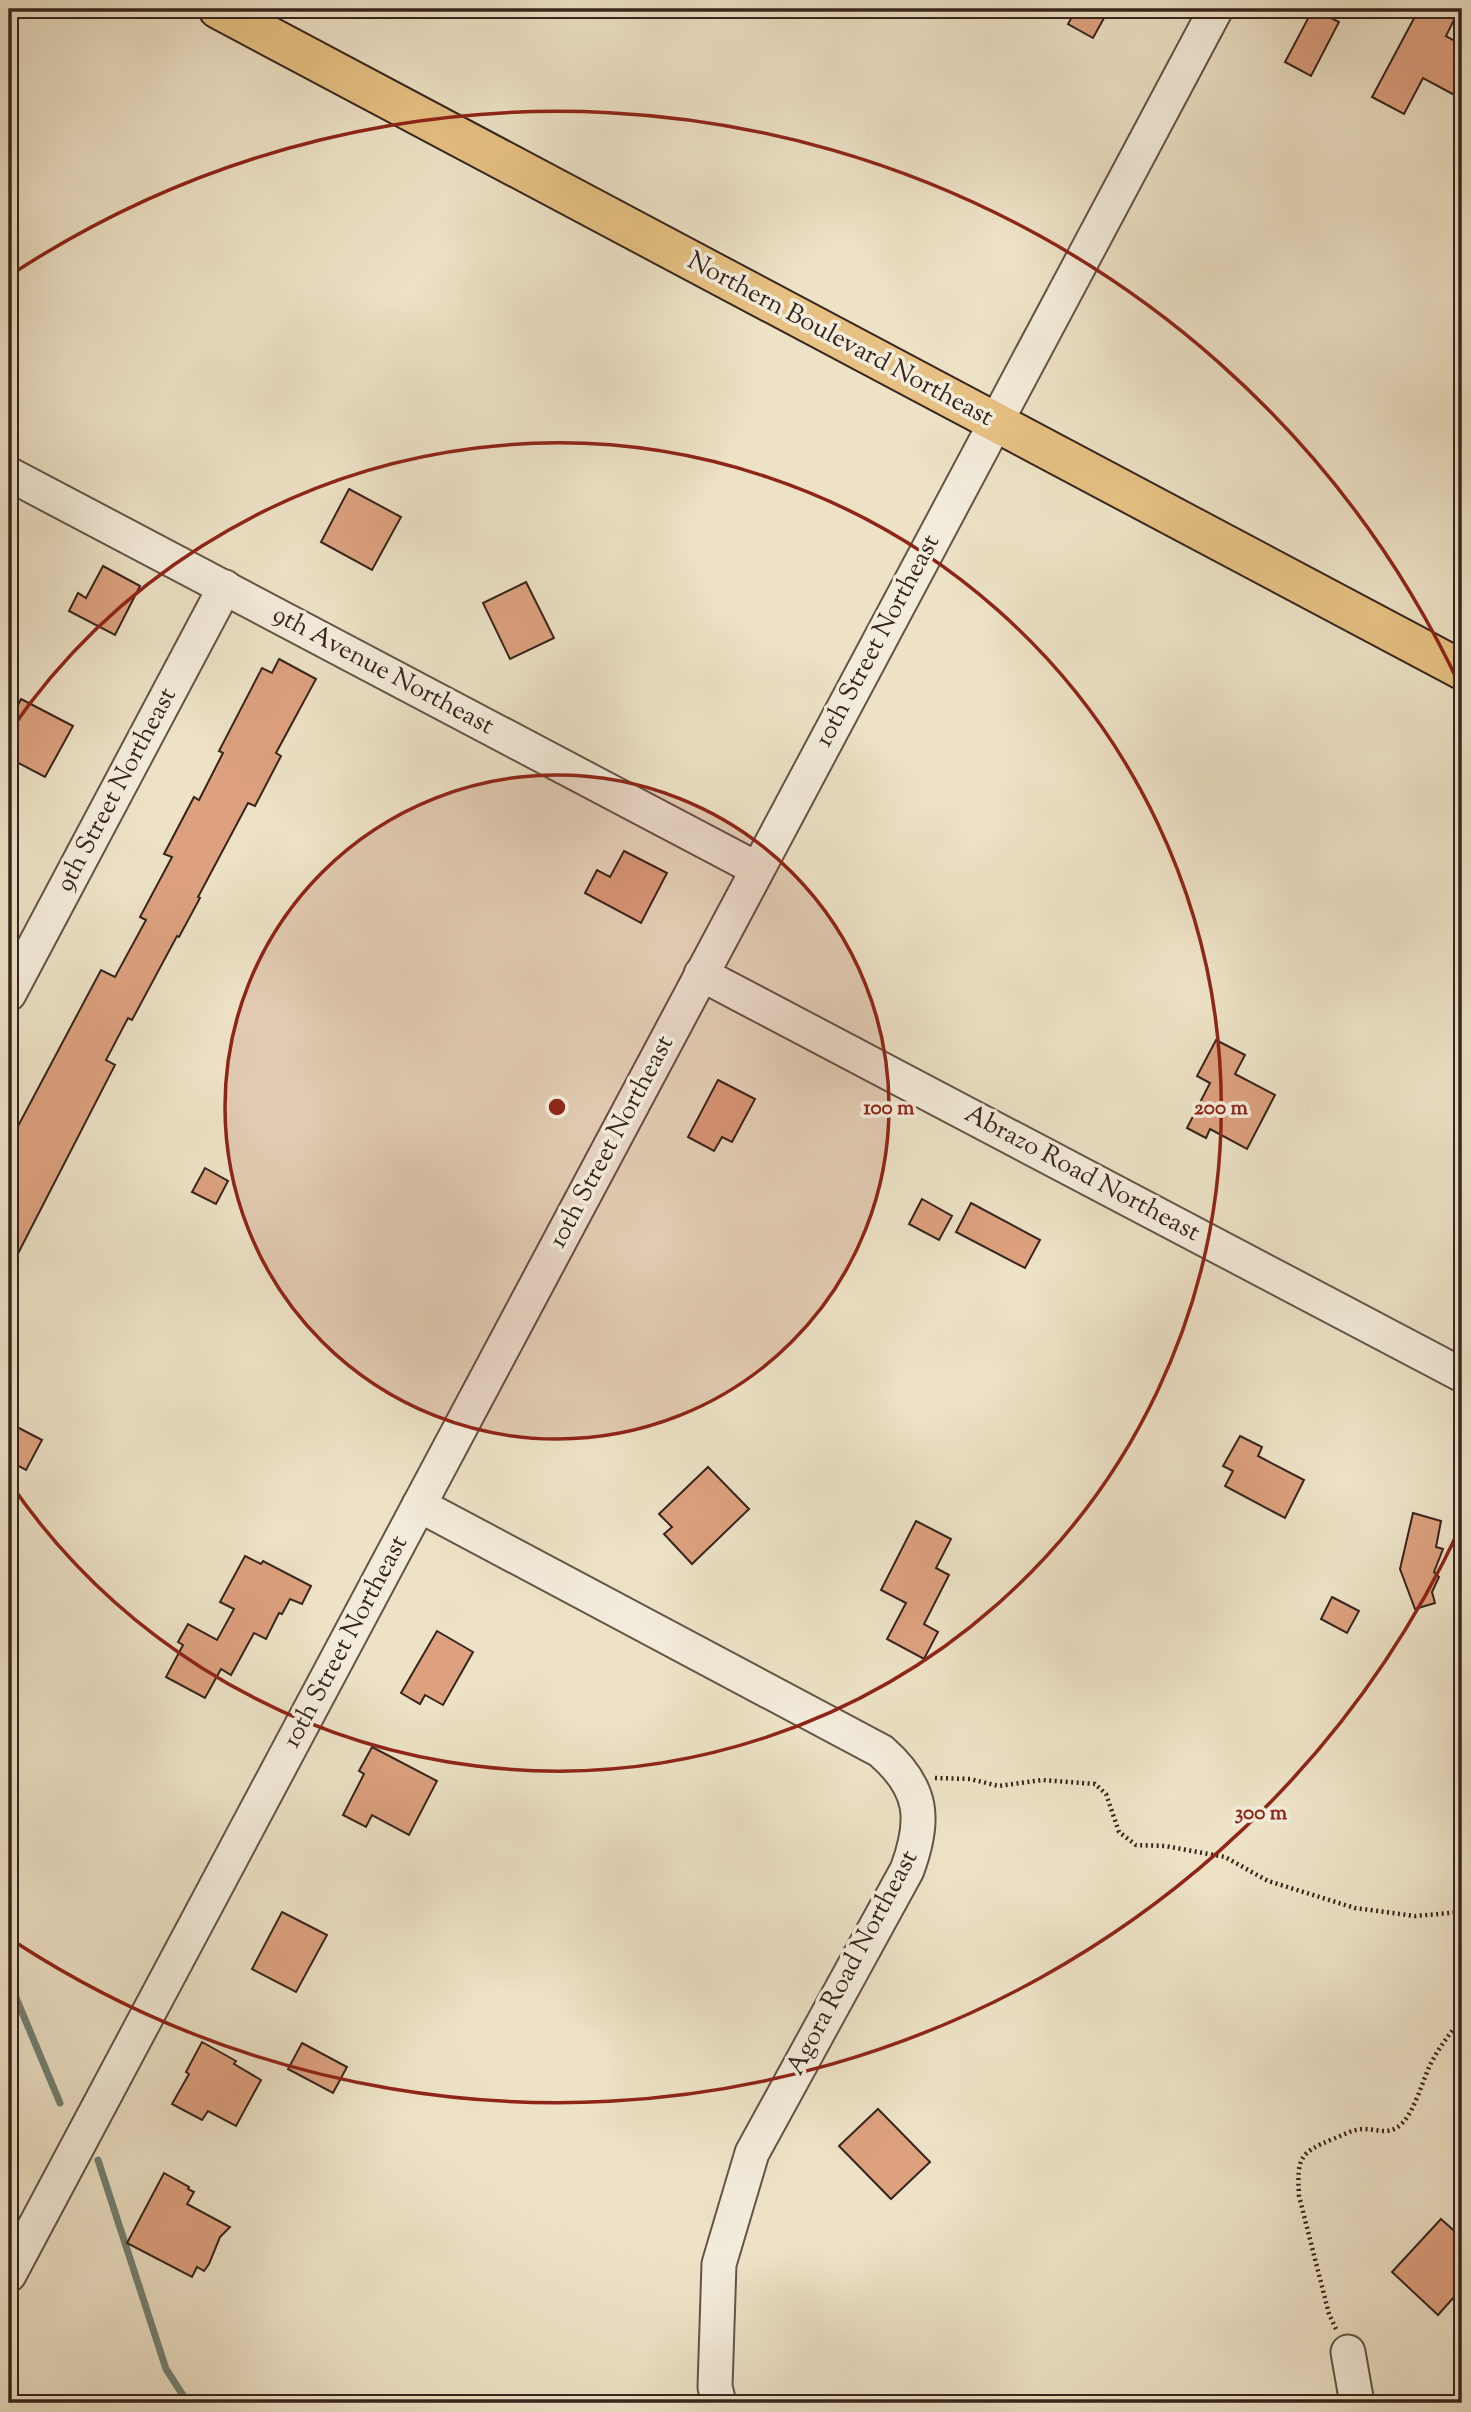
<svg xmlns="http://www.w3.org/2000/svg" width="1471" height="2412" viewBox="0 0 1471 2412" font-family="'Sorts Mill Goudy',serif">
  <style>
    .lines { fill: none; stroke-linecap: round; stroke-linejoin: round }
    .stream { stroke: #728175; stroke-width: 7 }
    .building { fill: #dda17f; stroke: #37241d; stroke-width: 2 }
    .minor-casing { stroke: #645447; stroke-width: 37 }
    .major-casing { stroke: #37241d; stroke-width: 42 }
    .path { stroke: #37241d; stroke-width: 4.5; stroke-dasharray: 2 3.5; stroke-linecap: butt }
    .minor { stroke: #f3ecda; stroke-width: 33 }
    .major { stroke: #e6c183; stroke-width: 38 }
    .ring { fill: none; stroke: #8f2418; stroke-width: 3.5 }
    .labels { text-anchor: middle; dominant-baseline: central; stroke-width: 7; stroke-linejoin: round; paint-order: stroke }
    .street-label { font-size: 26px; fill: #37241d; stroke: #f3ecda }
    .centre { fill: #8f2418; stroke: #f3ecda; stroke-width: 3.5 }
    .ring-label { font-size: 21px; text-anchor: middle; font-weight: bold; fill: #8f2418; stroke: #f3ecda; stroke-width: 7; stroke-linejoin: round; paint-order: stroke }
  </style>
  <rect width="100%" height="100%" fill="#ede2c6"/>
  <filter id="stains"><feTurbulence type="fractalNoise" baseFrequency=".00286" numOctaves="4"/><feColorMatrix values="0 0 0 0 .2 0 0 0 0 .09 0 0 0 0 .02 0 0 0 .5 -.17"/></filter>
  <radialGradient id="worn" r=".72"><stop offset=".6" stop-color="#630" stop-opacity="0"/><stop offset="1" stop-color="#630" stop-opacity=".3"/></radialGradient>
  <g class="lines">
    <!-- stream -->
    <g class="stream">
      <path d="M 9,1981 L 60,2103"/>
      <path d="M 98,2160 L 166,2369 L 188,2403"/>
    </g>
  </g>
  <!-- building -->
  <g class="building">
    <path d="M 1076,9 L 1109,9 L 1093,38 L 1068,24 Z"/>
    <path d="M 1313,9 L 1339,22 L 1311,76 L 1285,62 Z"/>
    <path d="M 1419,9 L 1437,9 L 1455,18 L 1446,36 L 1462,45 L 1462,99 L 1423,78 L 1404,114 L 1372,97 Z"/>
    <path d="M 349,489 L 401,517 L 372,570 L 321,542 Z"/>
    <path d="M 103,566 L 140,586 L 115,635 L 69,611 L 78,593 L 86,598 Z"/>
    <path d="M 526,582 L 554,638 L 510,659 L 483,603 Z"/>
    <path d="M 279,659 L 316,679 L 276,753 L 281,756 L 255,806 L 248,803 L 198,897 L 200,898 L 179,937 L 177,936 L 132,1020 L 128,1018 L 106,1060 L 115,1065 L 9,1271 L 9,1143 L 101,970 L 115,977 L 146,920 L 140,917 L 172,857 L 164,854 L 194,797 L 199,800 L 223,753 L 219,751 L 262,668 L 272,673 Z"/>
    <path d="M 21,699 L 73,726 L 45,777 L 9,758 L 9,722 Z"/>
    <path d="M 624,851 L 667,873 L 641,923 L 585,893 L 597,870 L 610,877 Z"/>
    <path d="M 1216,1040 L 1245,1055 L 1235,1074 L 1275,1095 L 1247,1149 L 1210,1129 L 1206,1138 L 1187,1128 L 1210,1083 L 1197,1076 Z"/>
    <path d="M 718,1080 L 755,1099 L 732,1142 L 722,1137 L 714,1151 L 688,1137 Z"/>
    <path d="M 205,1168 L 228,1181 L 216,1204 L 192,1192 Z"/>
    <path d="M 922,1199 L 952,1216 L 939,1240 L 909,1224 Z"/>
    <path d="M 971,1203 L 1040,1240 L 1025,1268 L 956,1232 Z"/>
    <path d="M 17,1427 L 42,1440 L 26,1470 L 9,1461 L 9,1442 Z"/>
    <path d="M 1240,1436 L 1262,1447 L 1258,1456 L 1304,1480 L 1285,1518 L 1225,1486 L 1233,1471 L 1223,1466 Z"/>
    <path d="M 708,1467 L 749,1509 L 692,1564 L 664,1534 L 672,1527 L 659,1514 Z"/>
    <path d="M 1413,1513 L 1441,1521 L 1436,1547 L 1443,1549 L 1434,1572 L 1439,1577 L 1432,1592 L 1435,1603 L 1415,1609 L 1400,1569 Z"/>
    <path d="M 916,1521 L 951,1539 L 936,1568 L 949,1575 L 924,1624 L 938,1632 L 924,1659 L 887,1639 L 906,1603 L 881,1590 Z"/>
    <path d="M 245,1556 L 261,1564 L 263,1561 L 311,1586 L 302,1604 L 290,1599 L 282,1614 L 279,1613 L 266,1639 L 254,1633 L 231,1675 L 221,1669 L 205,1698 L 166,1677 L 183,1645 L 178,1642 L 188,1624 L 217,1640 L 234,1609 L 220,1602 Z"/>
    <path d="M 1332,1597 L 1359,1611 L 1347,1633 L 1321,1619 Z"/>
    <path d="M 437,1631 L 473,1652 L 443,1705 L 425,1695 L 420,1704 L 401,1693 Z"/>
    <path d="M 372,1747 L 437,1781 L 409,1835 L 372,1815 L 366,1827 L 343,1815 L 364,1774 L 359,1771 Z"/>
    <path d="M 282,1912 L 327,1935 L 296,1992 L 252,1969 Z"/>
    <path d="M 202,2042 L 236,2061 L 234,2064 L 261,2080 L 236,2126 L 208,2111 L 202,2120 L 172,2104 L 189,2074 L 186,2072 Z"/>
    <path d="M 302,2043 L 347,2067 L 333,2093 L 288,2069 Z"/>
    <path d="M 878,2109 L 930,2162 L 891,2199 L 839,2146 Z"/>
    <path d="M 164,2173 L 189,2187 L 188,2189 L 194,2192 L 187,2204 L 230,2227 L 220,2237 L 209,2264 L 204,2271 L 197,2267 L 192,2277 L 127,2243 Z"/>
    <path d="M 1441,2219 L 1462,2238 L 1462,2288 L 1438,2315 L 1392,2272 Z"/>
  </g>
  <g class="lines">
    <!-- minor casing -->
    <g class="minor-casing">
      <g id="minor">
        <path d="M 9,474 L 757,869"/>
        <path d="M 701,974 L 1462,1375"/>
        <path d="M 9,994 L 225,587"/>
        <path d="M 419,1505 L 881,1751 C 923,1788 926,1819 907,1870 L 752,2153 L 719,2264 L 715,2387 L 719,2403"/>
        <path d="M 9,2275 L 1216,9"/>
        <path d="M 1348,2352 L 1357,2403"/>
      </g>
    </g>
    <!-- major casing -->
    <g class="major-casing">
      <path id="major" d="M 218,9 L 1462,670"/>
    </g>
    <!-- path -->
    <g class="path">
      <path d="M 935,1778 L 970,1779 L 999,1786 L 1042,1780 L 1095,1784 L 1106,1794 L 1119,1832 L 1136,1845 L 1165,1846 L 1225,1857 L 1268,1881 L 1355,1908 L 1415,1916 L 1462,1912"/>
      <path d="M 1336,2329 L 1329,2314 L 1299,2196 C 1297,2158 1299,2153 1333,2139 C 1343,2135 1353,2129 1364,2129 C 1375,2129 1386,2134 1396,2128 C 1413,2119 1422,2081 1431,2063 C 1440,2046 1450,2033 1462,2019"/>
    </g>
    <!-- minor -->
    <use href="#minor" class="minor"/>
    <!-- major -->
    <use href="#major" class="major"/>
  </g>
  <!-- distance rings -->
  <circle cx="557" cy="1107" r="332" fill="#8f2418" fill-opacity=".12"/>
  <g class="ring">
    <circle cx="557" cy="1107" r="332"/>
    <path d="M10 731A664 664 0 1 1 10 1483"/>
    <path d="M1460 1528A996 996 0 0 1 15 1942M15 272A996 996 0 0 1 1460 686"/>
  </g>
  <g class="labels">
    <!-- street labels -->
    <g class="street-label">
      <text transform="translate(840 340) rotate(28)">Northern Boulevard Northeast</text>
      <text transform="translate(878 641) rotate(-62)">10th Street Northeast</text>
      <text transform="translate(383 671) rotate(28)">9th Avenue Northeast</text>
      <text transform="translate(117 790) rotate(-62)">9th Street Northeast</text>
      <text transform="translate(612 1142) rotate(-62)">10th Street Northeast</text>
      <text transform="translate(1082 1174) rotate(28)">Abrazo Road Northeast</text>
      <text transform="translate(346 1642) rotate(-62)">10th Street Northeast</text>
      <text transform="translate(853 1963) rotate(-62)">Agora Road Northeast</text>
    </g>
  </g>
  <circle cx="557" cy="1107" r="10" class="centre"/>
  <g class="ring-label">
    <text x="889" y="1114">100 m</text>
    <text x="1221" y="1114">200 m</text>
    <text x="1261" y="1819">300 m</text>
  </g>
  <!-- margin -->
  <rect width="1471" height="2412" fill="none" stroke="#ede2c6" stroke-width="35"/>
  <rect x="10" y="10" width="1450" height="2391" fill="none" stroke="#37241d" stroke-width="3.5"/>
  <rect x="18" y="18" width="1436" height="2377" fill="none" stroke="#37241d" stroke-width="2"/>
  <rect width="100%" height="100%" filter="url(#stains)"/>
  <rect width="100%" height="100%" fill="url(#worn)"/>
</svg>
